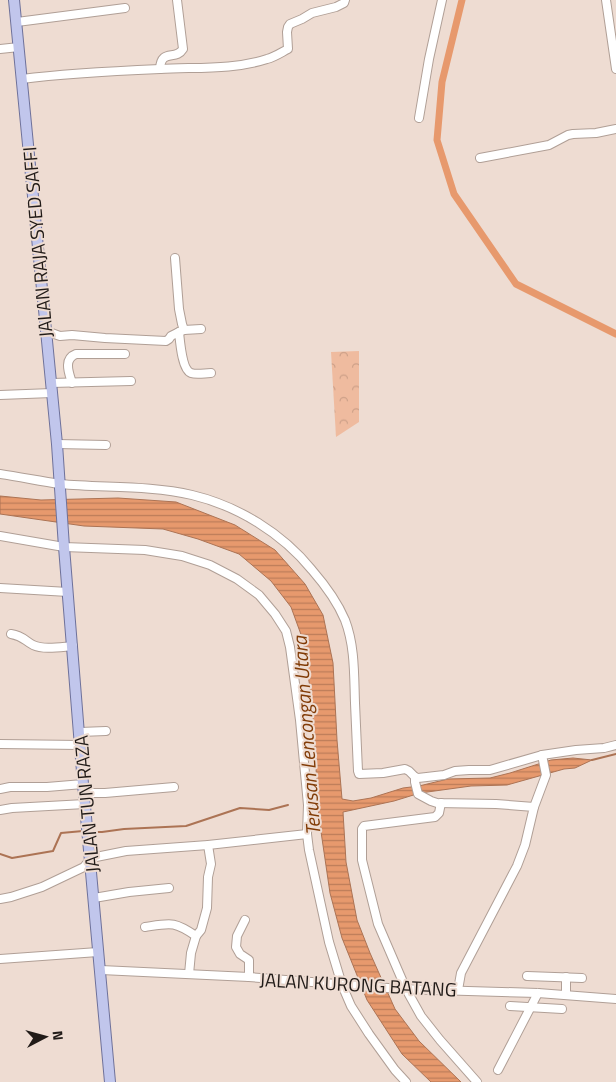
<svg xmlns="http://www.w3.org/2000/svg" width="616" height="1082" viewBox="0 0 616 1082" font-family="'Titillium Web',sans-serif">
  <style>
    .forest { fill: url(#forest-crowns) }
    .water { fill: url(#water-rules); stroke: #ac7354 }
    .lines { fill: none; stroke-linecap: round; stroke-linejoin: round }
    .stream { stroke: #ac7354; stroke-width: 2 }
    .canal { stroke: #e7996d; stroke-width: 7 }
    .minor-casing { stroke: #b09f96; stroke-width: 10 }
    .major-casing { stroke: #6e719a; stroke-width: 12 }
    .minor { stroke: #fff; stroke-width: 8 }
    .major { stroke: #c1c6ec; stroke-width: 10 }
    .labels { text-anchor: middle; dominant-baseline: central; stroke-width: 4; stroke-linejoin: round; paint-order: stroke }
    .street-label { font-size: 19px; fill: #211b18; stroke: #eedcd2 }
    .water-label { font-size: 20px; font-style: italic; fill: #813b06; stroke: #eedcd2 }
  </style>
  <defs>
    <pattern id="forest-crowns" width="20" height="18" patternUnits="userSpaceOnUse" patternTransform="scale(1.25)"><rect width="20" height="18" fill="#efbb9f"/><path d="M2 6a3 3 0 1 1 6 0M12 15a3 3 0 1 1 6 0" fill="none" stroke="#cda088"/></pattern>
    <pattern id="water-rules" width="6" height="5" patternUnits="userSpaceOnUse" patternTransform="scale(1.25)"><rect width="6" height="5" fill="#e7996d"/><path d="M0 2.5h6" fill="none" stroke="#bb7c59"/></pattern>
  </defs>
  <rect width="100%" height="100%" fill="#eedcd2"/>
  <!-- forest -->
  <path class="forest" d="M 359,351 L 359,422 L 336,437 L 331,352 Z"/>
  <!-- water -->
  <path class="water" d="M 0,496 L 41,500 L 118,498 L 176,502 L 235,525 L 275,550 L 305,584 L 323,615 L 333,663 L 337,740 L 342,799 L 353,801 L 371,798 L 403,788 L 419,786 L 448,779 L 490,778 L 510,773 L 551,760 L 573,758 L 592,760 L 575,768 L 564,769 L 507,785 L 471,786 L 420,793 L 394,801 L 343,812 L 346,862 L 357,920 L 370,953 L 395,1009 L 419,1041 L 461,1082 L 431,1082 L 402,1054 L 367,1000 L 342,938 L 330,893 L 319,818 L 312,702 L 303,640 L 291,607 L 271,581 L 239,554 L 198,539 L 163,529 L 84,526 L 0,514 Z"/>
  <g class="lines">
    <!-- stream -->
    <g class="stream">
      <path d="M 592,760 L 616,754"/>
      <path d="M 90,832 L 102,832 L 124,829 L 186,826 L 240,808 L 269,810 L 288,805"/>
      <path d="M 0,854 L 12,858 L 53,851 L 61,833 L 83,831"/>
    </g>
    <!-- canal -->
    <path class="canal" d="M 462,0 L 442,82 L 437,140 L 454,194 L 516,284 L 616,334"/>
    <!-- minor casing -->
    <g class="minor-casing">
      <g id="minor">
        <path d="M 606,0 L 616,69"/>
        <path d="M 17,22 L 125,8"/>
        <path d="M 0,49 L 19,47"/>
        <path d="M 160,69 C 161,48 176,61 183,49 L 177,0"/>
        <path d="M 22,79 C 68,73 114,71 160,69 C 196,67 233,70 267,59 C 275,57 282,52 288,49 L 287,32 L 288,27 L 290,24 L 302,19 L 312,13 L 336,7 L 344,3 L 345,0"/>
        <path d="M 419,118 L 429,59 L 442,0"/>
        <path d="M 480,158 L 549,145 L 568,135 L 573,134 L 596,133 L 616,129"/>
        <path d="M 175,258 L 179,309 L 182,324 L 184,330 L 179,332"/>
        <path d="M 184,330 L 201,329"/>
        <path d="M 46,331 L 60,336 L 72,335 L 105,338 L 166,341 L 169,339 L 171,336 L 179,332 C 180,341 182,370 191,373 C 197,375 205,373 211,373"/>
        <path d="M 51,383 L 131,381"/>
        <path d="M 72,383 C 69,373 63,359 76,354 L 125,354"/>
        <path d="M 0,395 L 52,393"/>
        <path d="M 57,444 L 106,445"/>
        <path d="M 0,474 C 20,477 40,481 60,484 C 103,488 150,485 192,495 C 238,506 282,533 312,570 C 325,585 337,601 345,620 C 355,646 354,675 355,703 C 356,725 357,748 358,771 L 359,774 L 383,773 L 405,769 L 409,771 L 415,777 L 418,778 L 444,775 L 455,771 L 469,770 L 490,770 L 542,755 L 576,750 L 604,748 L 616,745"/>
        <path d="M 0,536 L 64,547 L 145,550 L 182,556 L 210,565 L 237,579 L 259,595 L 275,614 L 286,631 L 290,647 L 300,720 L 308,805 L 307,834 L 309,850 L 329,942 L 342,985 L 351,1006 L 369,1034 L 395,1070 L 406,1082"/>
        <path d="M 0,588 L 68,592"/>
        <path d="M 11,634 C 23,636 24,640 33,645 C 44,650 60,647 73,646"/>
        <path d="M 80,732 L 106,731"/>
        <path d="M 0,744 L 80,745"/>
        <path d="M 415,777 L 415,782 L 418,794 L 431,801 L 437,803 L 496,804 L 534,807 L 525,845 L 517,866 L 461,973 L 458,990"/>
        <path d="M 0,789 L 10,787 L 47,787 L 83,784"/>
        <path d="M 85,793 L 105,793 L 174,787"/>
        <path d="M 441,803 L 439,813 L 435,817 L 364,826 L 362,829 L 362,860 L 378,924 L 406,989 L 421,1016 L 440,1040 L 477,1082"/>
        <path d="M 534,807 L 546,775 L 542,755"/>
        <path d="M 0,810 L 12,808 L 85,804"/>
        <path d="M 94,898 L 129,892 L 169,888"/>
        <path d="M 0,899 L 11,897 L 42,887 L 84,867 L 91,858 L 126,851 L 208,845 L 307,834"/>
        <path d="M 245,920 L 237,936 L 236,947 L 240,954 L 249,960 L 249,977"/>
        <path d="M 145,927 C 171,923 174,921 196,936 L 191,953 L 189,974"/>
        <path d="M 196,936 L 201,930 L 207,908 L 208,877 L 211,864 L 208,845"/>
        <path d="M 0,959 L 98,952"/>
        <path d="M 101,970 L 249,977 L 401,989 L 538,993 L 616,999"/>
        <path d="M 527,976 L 582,978"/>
        <path d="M 566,995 L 566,977"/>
        <path d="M 510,1006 L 562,1009"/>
        <path d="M 498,1070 L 538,993"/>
      </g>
    </g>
    <!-- major casing -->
    <g class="major-casing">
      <path id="major" d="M 14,0 L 57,444 L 64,547 L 83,784 L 110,1082"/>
    </g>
    <!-- minor -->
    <use href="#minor" class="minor"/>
    <!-- major -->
    <use href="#major" class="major"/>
  </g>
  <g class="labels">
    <!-- street labels -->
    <g class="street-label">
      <text transform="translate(37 242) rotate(-95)">JALAN RAJA SYED SAFFI</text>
      <text transform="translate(86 804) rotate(-95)">JALAN TUN RAZA</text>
      <text transform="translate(358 984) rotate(3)">JALAN KURONG BATANG</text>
    </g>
    <!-- water labels -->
    <g class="water-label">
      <text transform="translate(306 736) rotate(-94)">Terusan Lencongan Utara</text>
    </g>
  </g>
  <!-- north arrow -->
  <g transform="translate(45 1037) rotate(84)" stroke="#eedcd2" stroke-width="4" paint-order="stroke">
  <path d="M0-4L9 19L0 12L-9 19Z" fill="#211b18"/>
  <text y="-8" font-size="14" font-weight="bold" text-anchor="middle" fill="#211b18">N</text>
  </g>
</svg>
